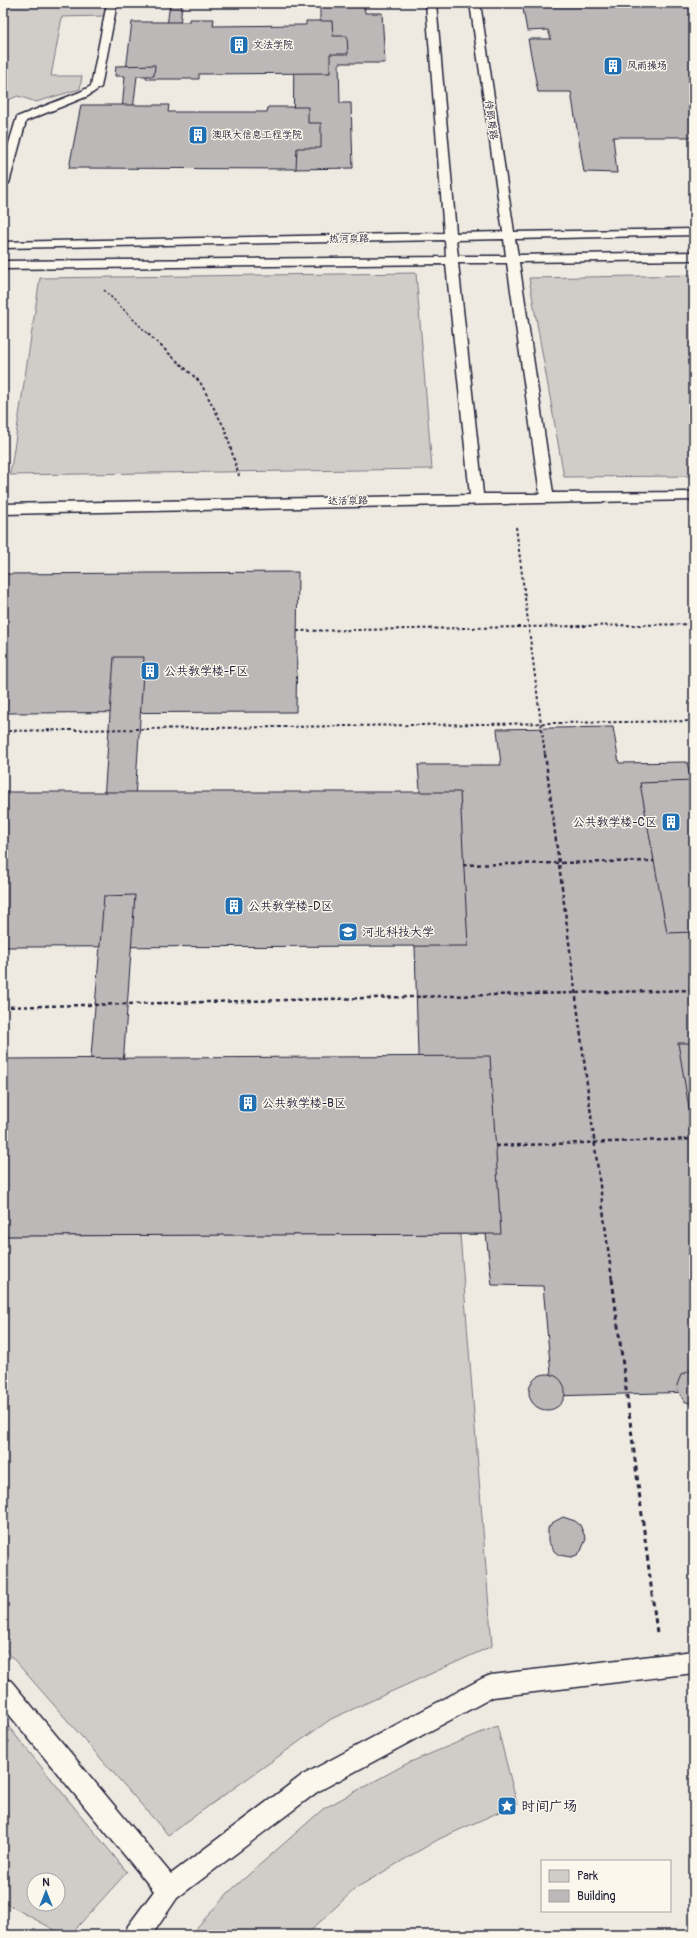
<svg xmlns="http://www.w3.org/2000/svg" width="697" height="1938" viewBox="0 0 697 1938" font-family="Pangolin,'LXGW WenKai TC',sans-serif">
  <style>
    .green { fill: #d0cdc9; stroke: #797882; fill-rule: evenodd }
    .building { fill: #bcb8b8; stroke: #22223b }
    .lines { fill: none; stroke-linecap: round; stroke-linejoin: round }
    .service-casing { stroke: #22223b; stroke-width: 3 }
    .path-far3 { stroke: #22223b; stroke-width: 1.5; stroke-dasharray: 2.5 2; stroke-linecap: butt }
    .path-far2 { stroke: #22223b; stroke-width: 2; stroke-dasharray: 3 2.5; stroke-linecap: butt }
    .path-far1 { stroke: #22223b; stroke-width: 2.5; stroke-dasharray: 4 3; stroke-linecap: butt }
    .path { stroke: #22223b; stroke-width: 3; stroke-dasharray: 5 4; stroke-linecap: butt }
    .service { fill: #fbf7ec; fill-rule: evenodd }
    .labels { text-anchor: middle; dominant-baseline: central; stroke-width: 3; stroke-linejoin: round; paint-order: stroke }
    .far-poi-label { font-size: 10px; fill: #22223b; stroke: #fbf7ec; text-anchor: start }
    .far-street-label { font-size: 10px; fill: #22223b; stroke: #fbf7ec }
    .poi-label { font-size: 12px; fill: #22223b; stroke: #fbf7ec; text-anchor: start }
    .near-poi-label { font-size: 14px; fill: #22223b; stroke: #fbf7ec; text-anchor: start }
  </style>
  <rect width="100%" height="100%" fill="#eeeae2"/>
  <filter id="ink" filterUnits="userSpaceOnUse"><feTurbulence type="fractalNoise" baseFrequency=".025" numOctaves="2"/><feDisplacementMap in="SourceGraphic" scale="8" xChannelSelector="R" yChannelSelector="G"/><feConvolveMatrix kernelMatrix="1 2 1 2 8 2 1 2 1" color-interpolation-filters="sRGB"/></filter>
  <g filter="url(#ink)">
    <!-- green -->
    <g class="green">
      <path d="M 3,3 L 106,3 L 104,16 L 62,17 L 51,76 L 82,76 L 80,89 L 36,102 L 18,96 L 3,102 Z"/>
      <path d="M 416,273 L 432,469 L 10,475 L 40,278 Z"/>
      <path d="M 694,275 L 694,476 L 564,477 L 529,278 Z"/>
      <path d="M 460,1234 L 492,1646 L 331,1719 L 168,1835 L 3,1647 L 3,1236 Z"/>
      <path d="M 3,1720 L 127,1872 L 70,1935 L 64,1935 L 7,1904 L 3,1904 ZM 34,1880 L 58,1880 L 58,1904 L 34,1904 Z"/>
      <path d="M 497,1726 L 517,1804 L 439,1839 L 356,1888 L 306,1935 L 190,1935 L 229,1892 L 323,1809 L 408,1763 Z"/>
    </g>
    <!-- building -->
    <g class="building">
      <path d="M 170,3 L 182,3 L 180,26 L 167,26 Z"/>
      <path d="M 320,3 L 364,3 L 365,13 L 382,13 L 385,63 L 339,63 L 340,103 L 351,103 L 353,168 L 293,169 L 294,36 L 320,36 Z"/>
      <path d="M 522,3 L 694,3 L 694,137 L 613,137 L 617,173 L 584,172 L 571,92 L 538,92 L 528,39 L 551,39 L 548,30 L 527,31 Z"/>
      <path d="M 189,19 L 214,19 L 213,26 L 306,25 L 306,21 L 332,21 L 333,36 L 347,36 L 348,54 L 330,54 L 330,73 L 199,74 L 199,79 L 146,79 L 147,70 L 126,70 L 132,22 L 189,22 Z"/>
      <path d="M 155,65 L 154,76 L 137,76 L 133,110 L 122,110 L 125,76 L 115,76 L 116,66 Z"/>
      <path d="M 81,105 L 169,105 L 168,112 L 267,112 L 268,107 L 308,107 L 308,123 L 321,123 L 321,148 L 297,148 L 296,169 L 69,168 Z"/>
      <path d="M 298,572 L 296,712 L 3,713 L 3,574 Z"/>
      <path d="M 114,657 L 144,657 L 134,814 L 103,814 Z"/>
      <path d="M 613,727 L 619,763 L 687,762 L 694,794 L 694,1392 L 553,1396 L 543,1286 L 492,1285 L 486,1234 L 423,1234 L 415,946 L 430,911 L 418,765 L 501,765 L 497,729 Z"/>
      <path d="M 694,781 L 694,932 L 667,933 L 640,783 Z"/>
      <path d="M 3,792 L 460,792 L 468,946 L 3,947 Z"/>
      <path d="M 135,895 L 122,1080 L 89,1081 L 104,896 Z"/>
      <path d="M 678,1043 L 694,1043 L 694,1138 Z"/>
      <path d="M 490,1056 L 501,1234 L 3,1236 L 3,1059 Z"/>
      <path d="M 691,1370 L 694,1370 L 694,1405 L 684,1401 L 678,1391 L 677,1385 L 681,1375 Z"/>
      <circle cx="547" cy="1392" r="18"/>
      <path d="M 563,1517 L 575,1521 L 580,1525 L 586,1539 L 581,1551 L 577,1555 L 571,1557 L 559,1555 L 554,1551 L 548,1541 L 548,1528 L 552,1523 Z"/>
    </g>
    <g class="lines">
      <!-- service casing -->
      <g class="service-casing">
        <g id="service">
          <path d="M 107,3 L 117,3 L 101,87 L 88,96 L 26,121 L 9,183 L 3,186 L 3,163 L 17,117 L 80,92 L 91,86 Z"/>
          <path d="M 426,3 L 436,3 L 456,233 L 503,232 L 470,3 L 480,3 L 514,232 L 694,229 L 694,235 L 515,239 L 518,255 L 694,252 L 694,260 L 519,262 L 553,493 L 694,492 L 694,500 L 3,514 L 3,504 L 470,495 L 446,264 L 3,269 L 3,261 L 446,257 L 445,240 L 3,248 L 3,242 L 444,233 ZM 504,239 L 506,256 L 458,256 L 456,240 ZM 458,263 L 507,263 L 540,494 L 483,494 Z"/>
          <path d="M 694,1651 L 694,1673 L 493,1697 L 317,1792 L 177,1898 L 152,1935 L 125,1935 L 128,1926 L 154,1891 L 3,1707 L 3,1678 L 11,1681 L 171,1874 L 301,1776 L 483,1678 L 491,1675 Z"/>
        </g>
      </g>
      <!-- path-far3 -->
      <path class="path-far3" d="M 104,290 L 149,335"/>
      <!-- path-far2 -->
      <g class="path-far2">
        <path d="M 148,334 L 200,382 L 225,429 L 239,476"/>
        <path d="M 516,527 L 545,755"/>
        <path d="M 297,631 L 694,624"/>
        <path d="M 3,731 L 694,721"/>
      </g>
      <!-- path-far1 -->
      <g class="path-far1">
        <path d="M 545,754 L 612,1280"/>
        <path d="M 463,865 L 654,861"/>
        <path d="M 3,1007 L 694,990"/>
        <path d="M 496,1146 L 694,1139"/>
      </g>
      <!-- path -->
      <path class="path" d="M 612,1279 L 657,1633"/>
      <!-- service -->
      <use href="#service" class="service"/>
    </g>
  </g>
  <!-- icons -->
  <defs>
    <g id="building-square" transform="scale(1)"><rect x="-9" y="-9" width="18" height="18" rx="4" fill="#1f6fb2" stroke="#fbf7ec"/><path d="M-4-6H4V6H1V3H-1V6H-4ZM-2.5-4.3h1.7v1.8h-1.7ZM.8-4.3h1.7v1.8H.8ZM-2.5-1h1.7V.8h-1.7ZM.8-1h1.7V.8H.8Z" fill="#fff"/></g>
    <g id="university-square" transform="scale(1)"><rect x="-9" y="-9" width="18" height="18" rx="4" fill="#1f6fb2" stroke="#fbf7ec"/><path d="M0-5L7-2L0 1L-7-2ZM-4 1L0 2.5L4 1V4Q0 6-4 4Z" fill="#fff"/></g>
    <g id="sight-square" transform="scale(1)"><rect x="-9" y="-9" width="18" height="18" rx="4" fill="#1f6fb2" stroke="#fbf7ec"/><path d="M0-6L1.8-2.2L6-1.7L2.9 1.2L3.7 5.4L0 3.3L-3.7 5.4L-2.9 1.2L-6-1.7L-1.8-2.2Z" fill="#fff"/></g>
  </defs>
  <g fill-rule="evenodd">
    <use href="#building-square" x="239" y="45"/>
    <use href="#building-square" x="613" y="66"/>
    <use href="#building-square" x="198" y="135"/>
    <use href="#building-square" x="150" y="671"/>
    <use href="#building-square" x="671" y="822"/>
    <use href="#building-square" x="234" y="906"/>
    <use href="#university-square" x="348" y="932"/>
    <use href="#building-square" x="248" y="1103"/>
    <use href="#sight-square" x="507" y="1806"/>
  </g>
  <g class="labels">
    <!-- far-poi labels -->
    <g class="far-poi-label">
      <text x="253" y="45">文法学院</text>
      <text x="627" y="66">风雨操场</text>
      <text x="212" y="135">澳联大信息工程学院</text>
    </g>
    <!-- far-street labels -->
    <g class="far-street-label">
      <text transform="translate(491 120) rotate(82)">侍郎房路</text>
      <text transform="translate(349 239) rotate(-1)">热河泉路</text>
      <text transform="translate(348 501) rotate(-1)">达活泉路</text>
    </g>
    <!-- poi labels -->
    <g class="poi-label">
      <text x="164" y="671">公共教学楼-F区</text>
      <text x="657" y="822" text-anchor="end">公共教学楼-C区</text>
      <text x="248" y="906">公共教学楼-D区</text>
      <text x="362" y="932">河北科技大学</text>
      <text x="262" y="1103">公共教学楼-B区</text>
    </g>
    <!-- near-poi labels -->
    <g class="near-poi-label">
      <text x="521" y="1806">时间广场</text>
    </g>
  </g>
  <!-- margin -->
  <rect width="697" height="1938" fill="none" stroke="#fbf7ec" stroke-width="16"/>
  <rect x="8" y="8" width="681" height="1922" fill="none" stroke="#22223b" stroke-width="1.5" filter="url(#ink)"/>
  <!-- legend -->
  <rect x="541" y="1860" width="130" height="52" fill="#fbf7ec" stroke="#a4a2a5"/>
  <rect x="549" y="1870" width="20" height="12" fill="#d0cdc9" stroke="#a4a2a5"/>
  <text x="577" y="1880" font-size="12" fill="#22223b">Park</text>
  <rect x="549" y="1890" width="20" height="12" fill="#bcb8b8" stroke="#a4a2a5"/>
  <text x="577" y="1900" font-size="12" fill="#22223b">Building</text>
  <!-- north arrow -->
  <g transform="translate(46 1892)"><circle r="19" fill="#fbf7ec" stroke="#a4a2a5"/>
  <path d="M0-3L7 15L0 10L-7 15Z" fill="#1f6fb2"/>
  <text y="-6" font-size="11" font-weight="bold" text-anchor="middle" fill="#22223b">N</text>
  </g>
</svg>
